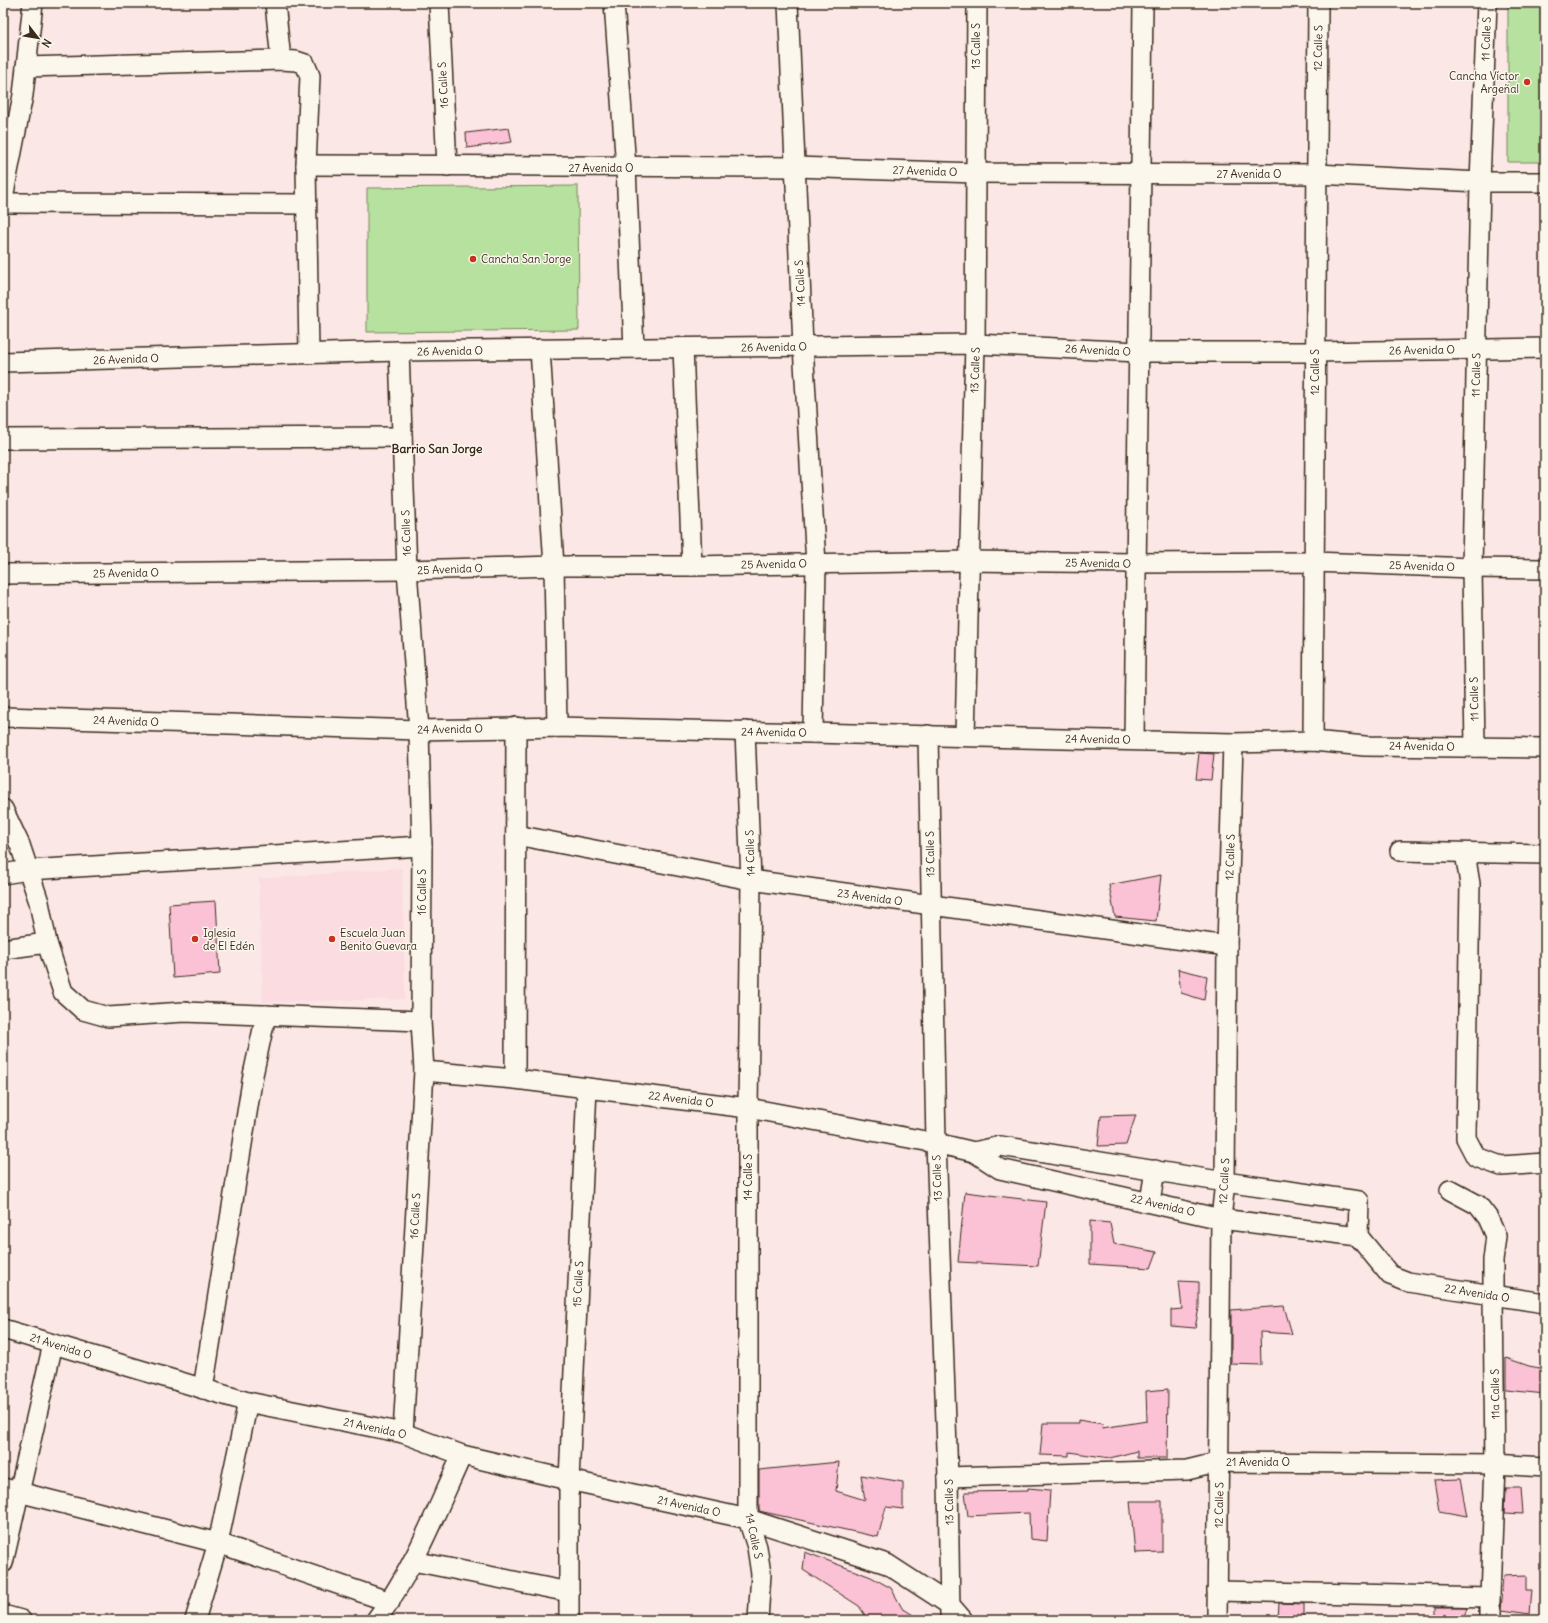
<svg xmlns="http://www.w3.org/2000/svg" width="1548" height="1623" viewBox="0 0 1548 1623" font-family="Delius,sans-serif">
  <style>
    .built { fill: #fbdce0 }
    .green { fill: #b7e19e; stroke: #79865e }
    .building { fill: #fbc1d5; stroke: #3b2a1e }
    .lines { fill: none; stroke-linecap: round; stroke-linejoin: round }
    .minor-casing { stroke: #3b2a1e; stroke-width: 22 }
    .minor { stroke: #fbf7ec; stroke-width: 19 }
    .poi-dot { fill: #c8321e; stroke: #fbf7ec; stroke-width: 1.5 }
    .labels { text-anchor: middle; dominant-baseline: central; stroke-width: 3; stroke-linejoin: round; paint-order: stroke }
    .street-label { font-size: 11px; fill: #3b2a1e; stroke: #fbf7ec }
    .poi-label { font-size: 11px; fill: #3b2a1e; stroke: #fbf7ec; text-anchor: start }
    .neighbourhood-label { font-size: 12px; font-weight: bold; fill: #3b2a1e; stroke: #fbf7ec }
  </style>
  <rect width="100%" height="100%" fill="#fbe7e5"/>
  <filter id="ink" filterUnits="userSpaceOnUse"><feTurbulence type="fractalNoise" baseFrequency=".025" numOctaves="2"/><feDisplacementMap in="SourceGraphic" scale="8" xChannelSelector="R" yChannelSelector="G"/><feConvolveMatrix kernelMatrix="1 2 1 2 8 2 1 2 1" color-interpolation-filters="sRGB"/></filter>
  <g filter="url(#ink)">
    <!-- built -->
    <path class="built" d="M 402,868 L 405,999 L 263,1002 L 259,879 Z"/>
    <!-- green -->
    <g class="green">
      <rect x="1508" y="3" width="37" height="159"/>
      <path d="M 578,186 L 579,330 L 367,332 L 367,188 Z"/>
    </g>
    <!-- building -->
    <g class="building">
      <path d="M 509,128 L 512,142 L 467,148 L 466,133 Z"/>
      <path d="M 1199,753 L 1214,754 L 1211,780 L 1196,779 Z"/>
      <path d="M 1161,875 L 1156,921 L 1115,917 L 1109,885 Z"/>
      <path d="M 216,901 L 220,974 L 173,978 L 169,904 Z"/>
      <path d="M 1178,969 L 1207,976 L 1204,1000 L 1181,993 Z"/>
      <path d="M 1136,1115 L 1126,1145 L 1098,1146 L 1101,1116 Z"/>
      <path d="M 965,1192 L 1046,1202 L 1038,1266 L 958,1262 Z"/>
      <path d="M 1090,1221 L 1110,1223 L 1114,1244 L 1157,1252 L 1151,1268 L 1090,1264 Z"/>
      <path d="M 1179,1281 L 1199,1282 L 1199,1308 L 1195,1328 L 1171,1326 L 1171,1310 L 1182,1309 Z"/>
      <path d="M 1284,1306 L 1292,1334 L 1260,1332 L 1261,1365 L 1231,1364 L 1231,1310 Z"/>
      <path d="M 1506,1358 L 1529,1366 L 1545,1369 L 1545,1394 L 1506,1390 Z"/>
      <path d="M 1168,1389 L 1167,1458 L 1137,1458 L 1137,1451 L 1110,1458 L 1069,1452 L 1069,1456 L 1040,1455 L 1043,1423 L 1078,1423 L 1078,1420 L 1103,1424 L 1102,1428 L 1147,1421 L 1146,1391 Z"/>
      <path d="M 839,1462 L 836,1491 L 865,1500 L 861,1475 L 903,1482 L 903,1509 L 886,1507 L 878,1537 L 759,1511 L 759,1470 Z"/>
      <path d="M 1460,1479 L 1467,1516 L 1439,1511 L 1434,1480 Z"/>
      <path d="M 1028,1488 L 1050,1490 L 1047,1541 L 1030,1539 L 1029,1513 L 968,1516 L 965,1492 L 1028,1491 Z"/>
      <path d="M 1505,1488 L 1521,1488 L 1523,1514 L 1504,1513 Z"/>
      <path d="M 1130,1501 L 1162,1501 L 1162,1552 L 1135,1553 Z"/>
      <path d="M 805,1552 L 871,1577 L 891,1588 L 902,1608 L 921,1620 L 868,1620 L 859,1606 L 803,1570 Z"/>
      <path d="M 1526,1576 L 1526,1591 L 1532,1591 L 1530,1614 L 1501,1610 L 1504,1577 Z"/>
      <path d="M 1279,1603 L 1304,1604 L 1304,1620 L 1278,1620 Z"/>
      <path d="M 1435,1607 L 1467,1607 L 1463,1620 L 1435,1620 Z"/>
    </g>
    <g class="lines">
      <!-- minor casing -->
      <g class="minor-casing">
        <g id="minor">
          <path d="M 275,3 L 281,60"/>
          <path d="M 439,3 L 447,166"/>
          <path d="M 614,3 L 626,168 L 634,348"/>
          <path d="M 788,3 L 803,346 L 816,564 L 813,733"/>
          <path d="M 26,67 L 281,60 L 296,61 L 305,64 L 310,76 L 306,165 L 309,354"/>
          <path d="M 306,165 L 795,167 L 976,173 L 1316,174 L 1480,182 L 1545,182"/>
          <path d="M 3,198 L 23,95 L 33,3"/>
          <path d="M 3,203 L 306,204"/>
          <path d="M 683,348 L 692,566"/>
          <path d="M 540,349 L 554,566 L 557,727"/>
          <path d="M 399,351 L 407,570 L 419,730 L 422,846 L 421,1021 L 424,1071 L 403,1433"/>
          <path d="M 3,362 L 399,351 L 975,344 L 1138,352 L 1315,352 L 1545,348"/>
          <path d="M 3,439 L 402,437"/>
          <path d="M 3,574 L 407,570 L 554,566 L 692,566 L 969,561 L 1136,563 L 1314,562 L 1472,568 L 1545,569"/>
          <path d="M 3,717 L 419,730 L 557,727 L 1233,743 L 1313,741 L 1365,746 L 1545,748"/>
          <path d="M 745,731 L 751,880 L 748,1108 L 748,1519 L 757,1547 L 761,1574 L 758,1620"/>
          <path d="M 928,735 L 936,1143 L 948,1477 L 950,1614"/>
          <path d="M 965,736 L 975,344 L 977,3"/>
          <path d="M 1134,740 L 1143,3"/>
          <path d="M 1313,741 L 1318,3"/>
          <path d="M 1475,747 L 1472,568 L 1480,182 L 1487,3"/>
          <path d="M 3,809 L 20,845 L 39,902 L 47,943 L 63,992 L 83,1010 L 108,1017 L 184,1012 L 421,1021"/>
          <path d="M 516,835 L 751,880 L 1227,946"/>
          <path d="M 1400,851 L 1545,854"/>
          <path d="M 1465,853 L 1470,884 L 1466,1138 L 1476,1157 L 1501,1166 L 1545,1163"/>
          <path d="M 3,874 L 28,870 L 422,846"/>
          <path d="M 3,949 L 47,943"/>
          <path d="M 424,1071 L 515,1079 L 748,1108 L 936,1143 L 974,1152 L 1001,1146 L 1225,1182 L 1359,1201 L 1358,1236 L 1390,1275 L 1408,1282 L 1545,1303"/>
          <path d="M 515,1079 L 516,727"/>
          <path d="M 974,1152 L 1000,1169 L 1221,1219 L 1358,1236"/>
          <path d="M 1450,1190 L 1478,1205 L 1488,1218 L 1496,1236 L 1493,1260 L 1493,1295 L 1495,1464 L 1490,1597 L 1490,1620"/>
          <path d="M 1150,1202 L 1155,1170"/>
          <path d="M 3,1329 L 248,1402 L 403,1433 L 462,1455 L 569,1480 L 748,1519 L 887,1564 L 950,1605 L 963,1620"/>
          <path d="M 203,1389 L 253,1075 L 266,1015"/>
          <path d="M 948,1477 L 1187,1470 L 1220,1462 L 1495,1464 L 1545,1467"/>
          <path d="M 3,1488 L 218,1543 L 390,1602"/>
          <path d="M 413,1561 L 569,1592"/>
          <path d="M 3,1563 L 53,1344"/>
          <path d="M 1217,1591 L 1490,1597"/>
          <path d="M 3,1615 L 21,1620"/>
          <path d="M 195,1620 L 218,1543 L 248,1402"/>
          <path d="M 376,1620 C 414,1570 436,1511 462,1455"/>
          <path d="M 569,1620 L 569,1480 L 587,1088"/>
          <path d="M 1217,1620 L 1221,1219 L 1225,1182 L 1227,946 L 1233,743"/>
        </g>
      </g>
      <!-- minor -->
      <use href="#minor" class="minor"/>
    </g>
  </g>
  <!-- markers -->
  <g class="poi-dot">
    <circle cx="1527" cy="82" r="4"/>
    <circle cx="473" cy="259" r="4"/>
    <circle cx="195" cy="939" r="4"/>
    <circle cx="332" cy="939" r="4"/>
  </g>
  <g class="labels">
    <!-- street labels -->
    <g class="street-label">
      <text transform="translate(1486 39) rotate(-88)">11 Calle S</text>
      <text transform="translate(976 46) rotate(-90)">13 Calle S</text>
      <text transform="translate(1318 48) rotate(-89)">12 Calle S</text>
      <text transform="translate(443 85) rotate(-93)">16 Calle S</text>
      <text x="601" y="168">27 Avenida O</text>
      <text transform="translate(925 171) rotate(2)">27 Avenida O</text>
      <text x="1249" y="174">27 Avenida O</text>
      <text transform="translate(800 283) rotate(-93)">14 Calle S</text>
      <text transform="translate(774 347) rotate(-1)">26 Avenida O</text>
      <text transform="translate(1098 350) rotate(3)">26 Avenida O</text>
      <text transform="translate(1422 350) rotate(-1)">26 Avenida O</text>
      <text transform="translate(450 351) rotate(-1)">26 Avenida O</text>
      <text transform="translate(126 359) rotate(-2)">26 Avenida O</text>
      <text transform="translate(975 370) rotate(-88)">13 Calle S</text>
      <text transform="translate(1315 372) rotate(-90)">12 Calle S</text>
      <text transform="translate(1476 375) rotate(-89)">11 Calle S</text>
      <text transform="translate(406 533) rotate(-92)">16 Calle S</text>
      <text transform="translate(1098 563) rotate(1)">25 Avenida O</text>
      <text transform="translate(774 564) rotate(-1)">25 Avenida O</text>
      <text transform="translate(1422 566) rotate(2)">25 Avenida O</text>
      <text transform="translate(450 569) rotate(-2)">25 Avenida O</text>
      <text transform="translate(126 573) rotate(-1)">25 Avenida O</text>
      <text transform="translate(1474 699) rotate(-91)">11 Calle S</text>
      <text transform="translate(126 721) rotate(2)">24 Avenida O</text>
      <text transform="translate(450 729) rotate(-1)">24 Avenida O</text>
      <text transform="translate(774 732) rotate(1)">24 Avenida O</text>
      <text transform="translate(1098 739) rotate(1)">24 Avenida O</text>
      <text transform="translate(1422 746) rotate(1)">24 Avenida O</text>
      <text transform="translate(750 853) rotate(-92)">14 Calle S</text>
      <text transform="translate(930 854) rotate(-91)">13 Calle S</text>
      <text transform="translate(1230 857) rotate(-88)">12 Calle S</text>
      <text transform="translate(422 892) rotate(-90)">16 Calle S</text>
      <text transform="translate(870 897) rotate(8)">23 Avenida O</text>
      <text transform="translate(681 1099) rotate(7)">22 Avenida O</text>
      <text transform="translate(748 1177) rotate(-90)">14 Calle S</text>
      <text transform="translate(937 1178) rotate(-92)">13 Calle S</text>
      <text transform="translate(1224 1181) rotate(-87)">12 Calle S</text>
      <text transform="translate(1163 1205) rotate(13)">22 Avenida O</text>
      <text transform="translate(415 1216) rotate(-87)">16 Calle S</text>
      <text transform="translate(578 1284) rotate(-87)">15 Calle S</text>
      <text transform="translate(1477 1293) rotate(9)">22 Avenida O</text>
      <text transform="translate(61 1346) rotate(17)">21 Avenida O</text>
      <text transform="translate(1495 1394) rotate(-91)">11a Calle S</text>
      <text transform="translate(375 1428) rotate(12)">21 Avenida O</text>
      <text x="1258" y="1462">21 Avenida O</text>
      <text transform="translate(949 1502) rotate(-91)">13 Calle S</text>
      <text transform="translate(1219 1505) rotate(-89)">12 Calle S</text>
      <text transform="translate(689 1506) rotate(12)">21 Avenida O</text>
      <text transform="translate(754 1536) rotate(78)">14 Calle S</text>
    </g>
    <!-- poi labels -->
    <g class="poi-label">
      <text x="1519" y="76" text-anchor="end">Cancha Víctor<tspan x="1519" dy="13">Argeñal</tspan></text>
      <text x="481" y="259">Cancha San Jorge</text>
      <text x="203" y="933">Iglesia<tspan x="203" dy="13">de El Edén</tspan></text>
      <text x="340" y="933">Escuela Juan<tspan x="340" dy="13">Benito Guevara</tspan></text>
    </g>
    <!-- neighbourhood labels -->
    <g class="neighbourhood-label">
      <text x="437" y="448">Barrio San Jorge</text>
    </g>
  </g>
  <!-- margin -->
  <rect width="1548" height="1623" fill="none" stroke="#fbf7ec" stroke-width="16"/>
  <rect x="8" y="8" width="1532" height="1607" fill="none" stroke="#3b2a1e" stroke-width="1.5" filter="url(#ink)"/>
  <!-- north arrow -->
  <g transform="translate(38 38) rotate(121)" stroke="#fbf7ec" stroke-width="3" paint-order="stroke">
  <path d="M0-3L7 15L0 10L-7 15Z" fill="#3b2a1e"/>
  <text y="-6" font-size="11" font-weight="bold" text-anchor="middle" fill="#3b2a1e">N</text>
  </g>
</svg>
